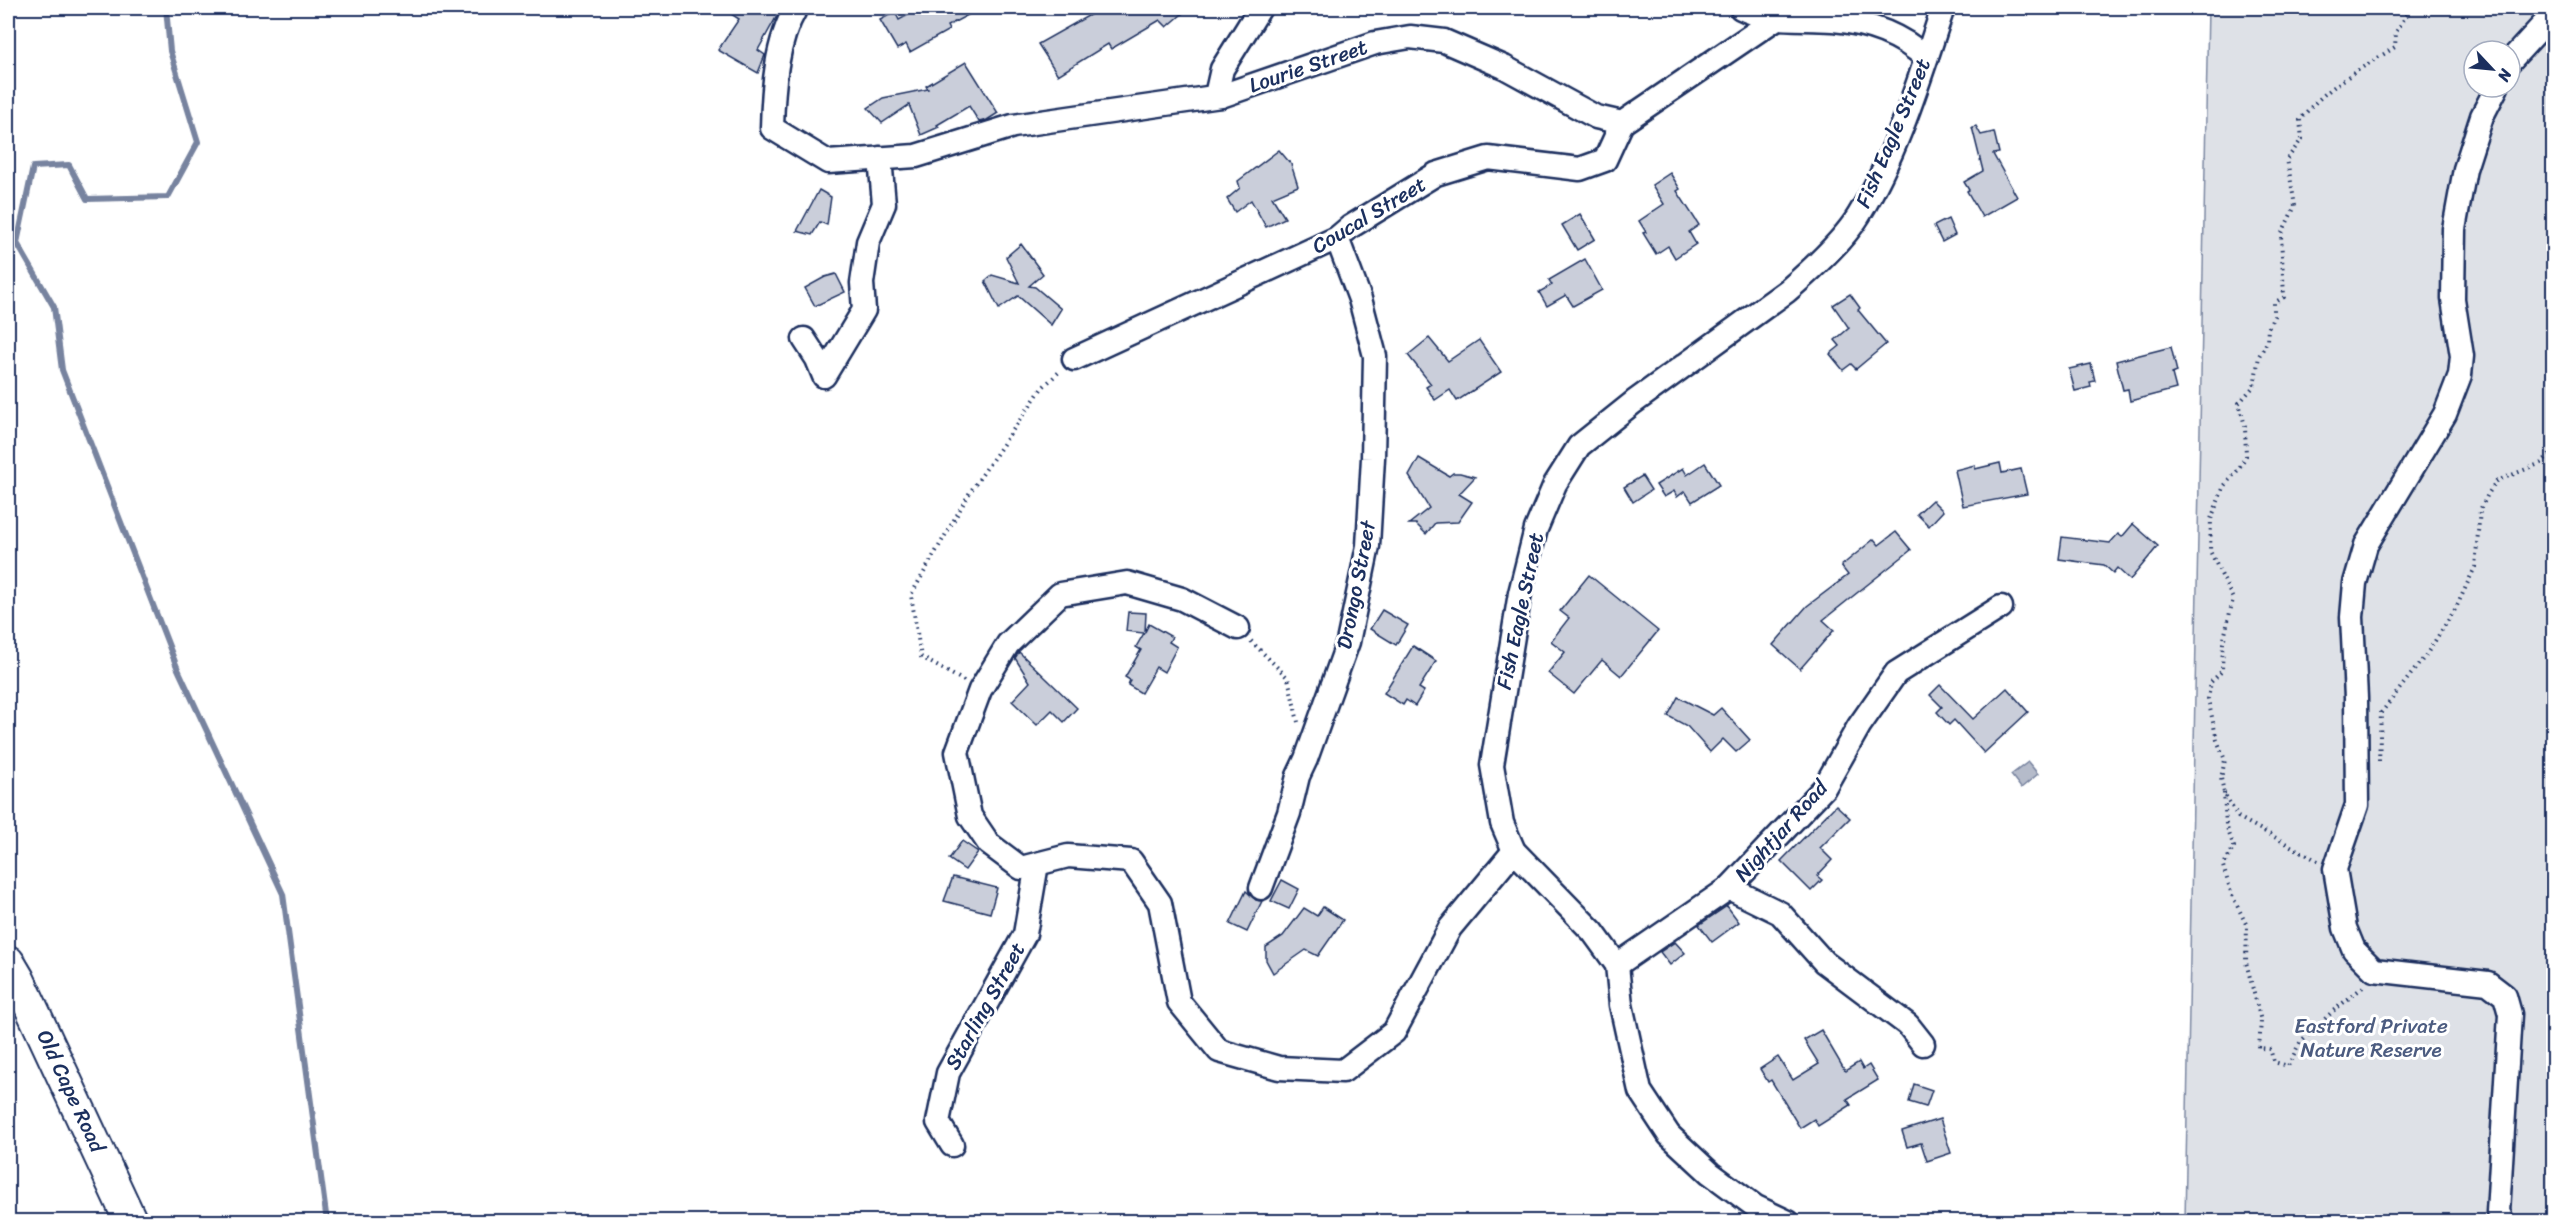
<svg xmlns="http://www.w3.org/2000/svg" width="2561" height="1229" viewBox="0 0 2561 1229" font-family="Sriracha,sans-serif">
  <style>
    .green { fill: #dee1e7; stroke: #7c88a2; stroke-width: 1.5; fill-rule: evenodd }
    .water { fill: #b5bbca; stroke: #77839f; stroke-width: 1.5 }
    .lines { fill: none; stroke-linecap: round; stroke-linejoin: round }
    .stream { stroke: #77839f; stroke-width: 6 }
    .building { fill: #caceda; stroke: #1b2f5e; stroke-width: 1.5 }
    .street-casing { stroke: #1b2f5e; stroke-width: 27 }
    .secondary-casing { stroke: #1b2f5e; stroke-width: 36 }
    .path { stroke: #1b2f5e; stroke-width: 4; stroke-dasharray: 1.5 4.5; stroke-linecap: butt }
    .street { stroke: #fff; stroke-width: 22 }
    .secondary { stroke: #fff; stroke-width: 32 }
    .labels { text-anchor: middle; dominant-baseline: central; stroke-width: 6; stroke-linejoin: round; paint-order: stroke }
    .street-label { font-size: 21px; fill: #1b2f5e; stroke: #fff }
    .park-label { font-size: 21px; fill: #4c5c80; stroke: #fff }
  </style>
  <rect width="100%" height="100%" fill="#fff"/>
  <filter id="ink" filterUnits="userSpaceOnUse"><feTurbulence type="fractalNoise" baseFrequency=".0167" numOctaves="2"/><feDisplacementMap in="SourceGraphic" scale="12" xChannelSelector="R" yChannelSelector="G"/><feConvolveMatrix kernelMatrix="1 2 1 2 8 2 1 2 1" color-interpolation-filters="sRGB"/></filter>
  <g filter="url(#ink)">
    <!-- green -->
    <path class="green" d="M 2208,8 L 2553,8 L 2553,1221 L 2185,1221 ZM 2474,51 L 2510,51 L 2510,87 L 2474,87 Z"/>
    <!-- water -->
    <path class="water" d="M 2028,762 L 2038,774 L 2021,788 L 2011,775 Z"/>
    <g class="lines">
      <!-- stream -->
      <path class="stream" d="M 166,8 L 170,51 L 198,142 L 168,197 L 87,199 L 69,165 L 33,167 L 17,243 L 54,307 L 62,370 L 177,667 L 283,894 L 327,1222"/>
    </g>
    <!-- building -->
    <g class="building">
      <path d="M 722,8 L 771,8 L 779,12 L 758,50 L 765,55 L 758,73 L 718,50 L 739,19 Z"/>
      <path d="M 921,8 L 981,8 L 947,26 L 949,30 L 910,52 L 906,44 L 897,49 L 880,20 L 895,12 L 899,20 Z"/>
      <path d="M 1102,8 L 1189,8 L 1167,27 L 1160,20 L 1111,49 L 1108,44 L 1058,75 L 1038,44 Z"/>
      <path d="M 966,62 L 998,113 L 987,120 L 979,122 L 969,106 L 937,125 L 939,127 L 921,135 L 909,105 L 882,123 L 868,108 L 883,98 L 928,89 L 926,86 Z"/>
      <path d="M 1976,126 L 1981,135 L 1994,132 L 1999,153 L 1993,154 L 2017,197 L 1982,217 L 1967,191 L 1969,190 L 1964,182 L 1983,171 L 1972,127 Z"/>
      <path d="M 1279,150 L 1291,164 L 1298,186 L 1272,197 L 1285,218 L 1266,227 L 1251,200 L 1235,212 L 1227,199 L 1240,188 L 1238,181 Z"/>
      <path d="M 1670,173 L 1680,189 L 1677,191 L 1699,225 L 1689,232 L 1696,244 L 1675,258 L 1668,246 L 1656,254 L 1643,233 L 1646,232 L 1639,221 L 1664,204 L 1652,185 Z"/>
      <path d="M 819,190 L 831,197 L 827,225 L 820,222 L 812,235 L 797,231 Z"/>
      <path d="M 1580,214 L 1595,239 L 1577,250 L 1562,225 Z"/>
      <path d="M 1948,219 L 1955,235 L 1942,242 L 1934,226 Z"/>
      <path d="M 1021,244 L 1043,274 L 1029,286 L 1035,287 L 1061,309 L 1051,325 L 1018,296 L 999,309 L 985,281 L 992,275 L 1019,283 L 1006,257 Z"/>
      <path d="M 1585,259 L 1602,290 L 1573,306 L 1566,295 L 1547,306 L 1539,292 L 1552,285 L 1549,280 Z"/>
      <path d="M 836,274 L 845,292 L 815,306 L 805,288 L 825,277 Z"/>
      <path d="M 1850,294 L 1860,308 L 1858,310 L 1886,344 L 1856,369 L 1851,364 L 1843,370 L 1830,354 L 1840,346 L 1835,340 L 1849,328 L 1833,305 Z"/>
      <path d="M 1429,338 L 1448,361 L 1479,340 L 1501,372 L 1457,401 L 1450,390 L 1435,400 L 1426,387 L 1431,384 L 1408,355 Z"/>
      <path d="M 2171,347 L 2177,372 L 2172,374 L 2176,389 L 2130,401 L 2128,389 L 2123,390 L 2116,361 Z"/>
      <path d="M 2091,364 L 2095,381 L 2090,382 L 2091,387 L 2075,391 L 2069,369 Z"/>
      <path d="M 1419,458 L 1449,476 L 1453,473 L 1460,473 L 1475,477 L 1459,494 L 1472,502 L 1458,522 L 1435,523 L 1426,534 L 1416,524 L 1409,524 L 1429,508 L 1409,476 Z"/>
      <path d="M 1705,463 L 1719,485 L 1692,502 L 1685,491 L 1677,497 L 1674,491 L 1664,497 L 1656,485 L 1683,468 L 1687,475 Z"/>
      <path d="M 2000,463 L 2002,473 L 2021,469 L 2027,494 L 1963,506 L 1955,470 L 1975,465 L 1975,469 Z"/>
      <path d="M 1642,476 L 1651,490 L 1633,502 L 1624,487 Z"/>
      <path d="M 1932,500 L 1943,511 L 1929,526 L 1917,514 Z"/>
      <path d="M 2133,524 L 2158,546 L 2130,580 L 2117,568 L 2113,573 L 2104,565 L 2059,559 L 2062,537 L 2110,543 L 2118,534 L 2122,537 Z"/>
      <path d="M 1896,532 L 1911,550 L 1823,620 L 1834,630 L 1800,669 L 1773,645 L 1807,606 L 1848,575 L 1841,566 L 1874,539 L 1879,545 Z"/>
      <path d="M 1589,575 L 1658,631 L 1621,676 L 1602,660 L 1574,694 L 1548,673 L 1565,652 L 1551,641 L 1569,618 L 1560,611 Z"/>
      <path d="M 1382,610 L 1408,625 L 1396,645 L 1370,629 Z"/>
      <path d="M 1128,612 L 1146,613 L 1145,632 L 1149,624 L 1172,637 L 1169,642 L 1177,647 L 1164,672 L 1156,667 L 1141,693 L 1128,685 L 1130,680 L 1125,677 L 1141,650 L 1136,647 L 1144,633 L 1126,631 Z"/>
      <path d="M 1413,646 L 1436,661 L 1419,688 L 1424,691 L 1415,706 L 1406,700 L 1403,705 L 1384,693 Z"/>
      <path d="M 1019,652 L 1077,708 L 1064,722 L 1052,710 L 1037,725 L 1012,701 L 1030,682 L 1015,658 Z"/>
      <path d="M 1940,685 L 1973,719 L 2007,688 L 2028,712 L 1984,753 L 1954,720 L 1949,725 L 1937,712 L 1942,707 L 1930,695 Z"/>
      <path d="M 1678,697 L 1713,715 L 1721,708 L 1750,740 L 1736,752 L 1723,739 L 1710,752 L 1687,726 L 1668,716 Z"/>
      <path d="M 1836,805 L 1850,818 L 1820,848 L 1832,860 L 1817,876 L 1822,880 L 1811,891 L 1781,861 Z"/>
      <path d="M 962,841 L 978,852 L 965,870 L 949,859 Z"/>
      <path d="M 953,877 L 997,888 L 990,913 L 944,901 Z"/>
      <path d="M 1282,880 L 1299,889 L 1289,909 L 1271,901 Z"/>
      <path d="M 1246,891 L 1256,900 L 1262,901 L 1247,932 L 1230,924 Z"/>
      <path d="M 1727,906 L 1739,922 L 1712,942 L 1699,925 Z"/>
      <path d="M 1323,907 L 1343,920 L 1318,956 L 1306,950 L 1273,973 L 1266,960 L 1266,947 L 1283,936 L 1304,908 L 1317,916 Z"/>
      <path d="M 1675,942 L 1685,953 L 1670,965 L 1660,952 Z"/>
      <path d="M 1821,1030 L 1845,1071 L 1859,1062 L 1863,1069 L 1869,1065 L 1878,1080 L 1847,1099 L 1851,1105 L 1818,1126 L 1814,1119 L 1800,1128 L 1771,1080 L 1768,1082 L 1760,1069 L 1778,1057 L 1793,1080 L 1819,1064 L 1804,1040 Z"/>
      <path d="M 1914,1084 L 1932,1090 L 1926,1107 L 1909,1102 Z"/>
      <path d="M 1940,1119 L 1951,1153 L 1927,1161 L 1921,1143 L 1907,1147 L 1902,1131 Z"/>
    </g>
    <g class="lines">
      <!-- street casing -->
      <g class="street-casing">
        <g id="street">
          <path d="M 796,8 C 776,42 773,88 772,128 L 828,162 L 916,156 L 1013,126 L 1221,96 L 1375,43 L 1410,37 L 1444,41 L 1504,67 L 1596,117 L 1622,123 L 1777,18"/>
          <path d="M 1741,8 C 1770,23 1801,17 1833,20 C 1868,23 1900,34 1926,58"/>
          <path d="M 2510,61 L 2554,13"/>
          <path d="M 2497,87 L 2482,116 L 2465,169 L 2454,229 L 2453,299 L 2462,356 L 2460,375 L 2445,414 L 2366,545 L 2355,583 L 2352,617 L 2356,698 L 2357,805 L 2335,869 L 2345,928 L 2354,950 L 2374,970 L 2488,983 L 2505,996 L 2510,1014 L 2498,1212 L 2503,1222"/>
          <path d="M 1221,96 L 1217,91 L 1222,69 L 1260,8"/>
          <path d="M 804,339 L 817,359 L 824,376 L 864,310 L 862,283 L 868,242 L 884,204 L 880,158"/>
          <path d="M 1074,359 L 1337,238 L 1350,227 L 1436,174 L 1488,158 L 1580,169 L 1605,160 L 1622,123"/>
          <path d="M 1238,628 L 1182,599 L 1127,583 L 1060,594 L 1008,644 L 980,690 L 957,752 L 970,816 L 989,844 L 1021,868 L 1068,856 L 1131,861 L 1160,903 L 1179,1002 L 1219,1051 L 1279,1068 L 1343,1071 L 1394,1032 L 1450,928 L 1514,851"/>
          <path d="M 1261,888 L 1289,813 L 1298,776 L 1306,759 L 1348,642 L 1368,546 L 1373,458 L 1375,356 L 1360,299 L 1337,238"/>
          <path d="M 1729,888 L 1780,913 L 1824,962 L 1908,1025 L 1923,1044"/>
          <path d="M 1617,965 L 1729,888 L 1824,788 L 1859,726 L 1896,673 L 2001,607"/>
          <path d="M 952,1145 L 938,1122 L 948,1073 L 1025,934 L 1037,864"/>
          <path d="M 1788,1222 L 1756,1207 L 1710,1173 L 1669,1135 L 1640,1091 L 1621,1005 L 1617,965 L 1593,932 L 1514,851 L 1502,823 L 1492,765 L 1520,593 L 1536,529 L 1555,484 L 1579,446 L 1634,402 L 1787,291 C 1809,272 1844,240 1859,215 C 1898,152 1920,77 1943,8"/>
        </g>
      </g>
      <!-- secondary casing -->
      <g class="secondary-casing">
        <path id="secondary" d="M 8,962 L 18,979 L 131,1222"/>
      </g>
      <!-- path -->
      <g class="path">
        <path d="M 1251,641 L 1288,678 L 1298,722"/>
        <path d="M 964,681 L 921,657 L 911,595 L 970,492 L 1042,388 L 1059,372"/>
        <path d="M 2379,761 L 2381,713 L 2426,655 L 2456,608 L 2475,567 L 2480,510 L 2488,494 L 2497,481 L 2541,463 L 2554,450"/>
        <path d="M 2224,793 L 2226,825 L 2234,847 L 2223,866 L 2232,895 L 2247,926 L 2246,962 L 2261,1021 L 2259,1048 L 2270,1049 L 2274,1062 L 2288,1066 L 2299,1044 L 2333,1011 L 2363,987"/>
        <path d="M 2318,861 L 2238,817 L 2224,793 L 2221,778 L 2225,760 L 2217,740 L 2208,699 L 2211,682 L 2222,671 L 2223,643 L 2233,599 L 2210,551 L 2211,519 L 2224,486 L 2238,470 L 2246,456 L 2245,426 L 2239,403 L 2254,386 L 2259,356 L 2267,342 L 2268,329 L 2274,316 L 2274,303 L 2284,297 L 2281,235 L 2295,206 L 2287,159 L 2302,139 L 2300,120 C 2324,88 2361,69 2395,47 L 2396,32 L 2408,13 L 2408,8"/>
      </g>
      <!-- street -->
      <use href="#street" class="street"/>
      <!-- secondary -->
      <use href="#secondary" class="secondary"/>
    </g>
  </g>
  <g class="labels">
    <!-- street labels -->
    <g class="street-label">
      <text transform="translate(1308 66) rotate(-19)">Lourie Street</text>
      <text transform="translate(1893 133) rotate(-67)">Fish Eagle Street</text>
      <text transform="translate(1369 215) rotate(-31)">Coucal Street</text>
      <text transform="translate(1356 585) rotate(-79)">Drongo Street</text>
      <text transform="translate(1520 611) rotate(-78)">Fish Eagle Street</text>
      <text transform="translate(1781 831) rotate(-48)">Nightjar Road</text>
      <text transform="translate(985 1006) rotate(-61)">Starling Street</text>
      <text transform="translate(71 1091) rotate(65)">Old Cape Road</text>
    </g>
    <!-- park labels -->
    <g class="park-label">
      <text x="2371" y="1026">Eastford Private<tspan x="2371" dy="24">Nature Reserve</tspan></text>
    </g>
  </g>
  <!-- margin -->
  <rect width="2561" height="1229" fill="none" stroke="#fff" stroke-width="30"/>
  <rect x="15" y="15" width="2531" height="1199" fill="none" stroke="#1b2f5e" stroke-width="2" filter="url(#ink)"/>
  <!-- north arrow -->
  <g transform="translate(2492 69) rotate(116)"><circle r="28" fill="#ffffff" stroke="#a4acbf" stroke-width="1.5"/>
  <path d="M0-4.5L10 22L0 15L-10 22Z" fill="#1b2f5e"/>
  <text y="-9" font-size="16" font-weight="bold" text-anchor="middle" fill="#1b2f5e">N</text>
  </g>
</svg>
